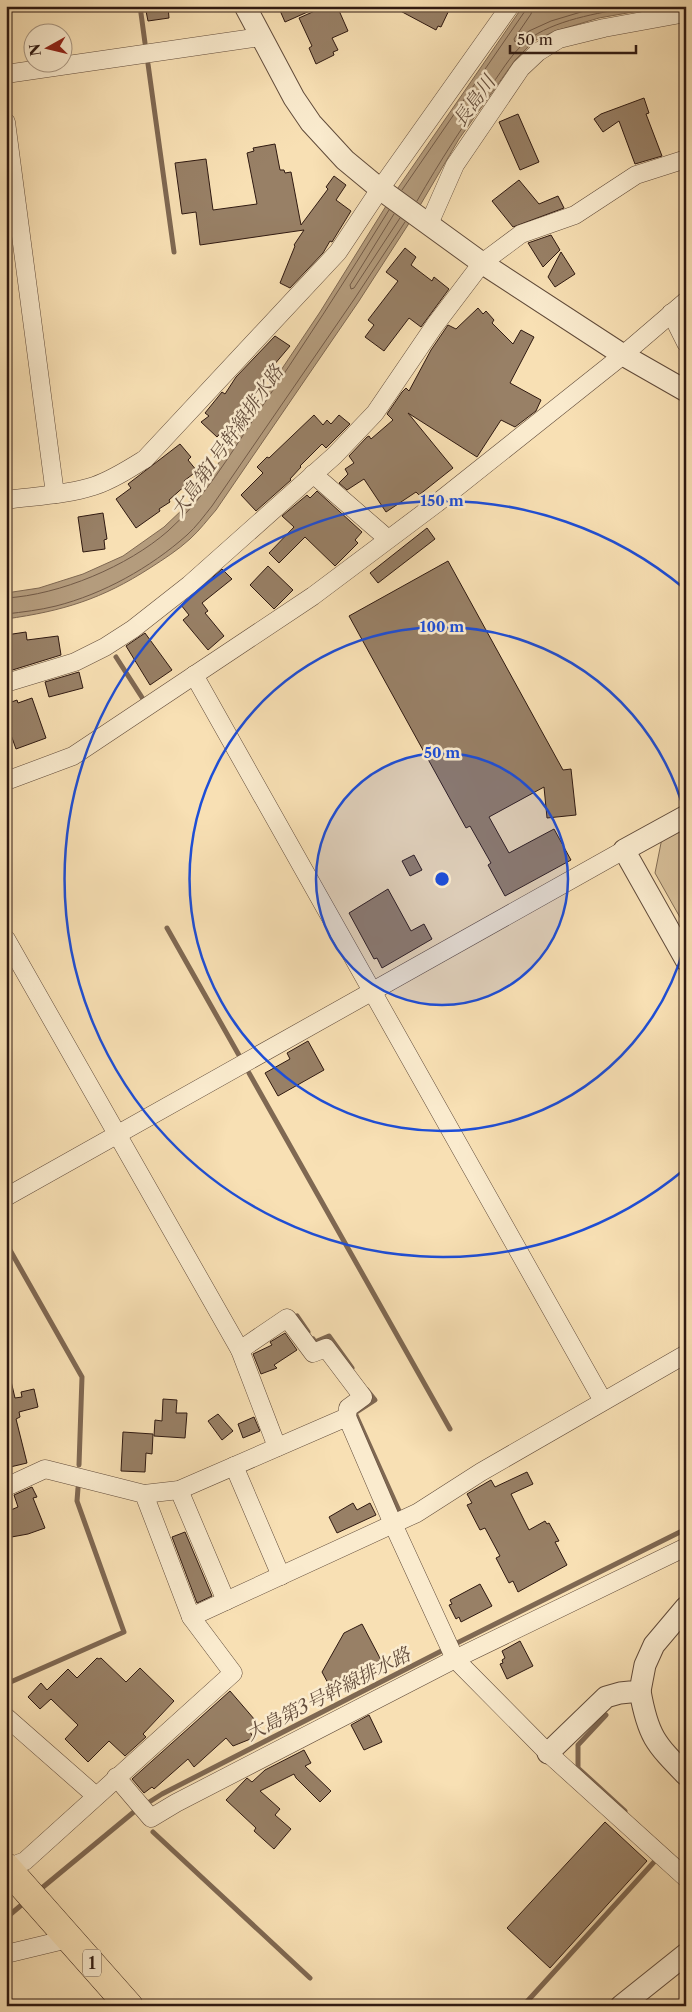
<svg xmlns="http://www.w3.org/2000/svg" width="692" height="2012" viewBox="0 0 692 2012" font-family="'Libre Caslon Text','Noto Serif JP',serif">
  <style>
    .green { fill: #d6be98; stroke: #826c54 }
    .water { fill: #b49c7d; stroke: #7f6852 }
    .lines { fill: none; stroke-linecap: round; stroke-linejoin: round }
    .shore { stroke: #725a47; stroke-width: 1 }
    .stream { stroke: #7f6852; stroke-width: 5 }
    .building { fill: #988066; stroke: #2f1911 }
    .minor-casing { stroke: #614b3a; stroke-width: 19 }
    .tertiary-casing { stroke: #614b3a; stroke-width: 23 }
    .trunk-casing { stroke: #2f1911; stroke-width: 29 }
    .minor { stroke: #faebce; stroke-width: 18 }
    .tertiary { stroke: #faebce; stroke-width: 21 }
    .trunk { stroke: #f8e0b4; stroke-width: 28 }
    .ring { fill: none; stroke: #1d4ed8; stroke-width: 2.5 }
    .labels { text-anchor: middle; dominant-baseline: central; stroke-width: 5; stroke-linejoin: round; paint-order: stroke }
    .shield { fill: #faebce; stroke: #6c584a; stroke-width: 1 }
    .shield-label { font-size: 16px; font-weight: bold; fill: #2f1911 }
    .water-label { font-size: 19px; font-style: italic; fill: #644d3c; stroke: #faebce }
    .centre { fill: #1d4ed8; stroke: #faebce; stroke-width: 2.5 }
    .ring-label { font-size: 15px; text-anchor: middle; font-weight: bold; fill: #1d4ed8; stroke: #faebce; stroke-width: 5; stroke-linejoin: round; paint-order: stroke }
  </style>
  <rect width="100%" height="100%" fill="#f8e0b4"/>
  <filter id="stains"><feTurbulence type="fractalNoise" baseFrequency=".004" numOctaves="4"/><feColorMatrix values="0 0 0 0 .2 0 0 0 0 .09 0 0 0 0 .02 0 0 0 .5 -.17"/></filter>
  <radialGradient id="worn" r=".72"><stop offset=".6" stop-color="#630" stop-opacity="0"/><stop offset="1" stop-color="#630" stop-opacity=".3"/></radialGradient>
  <!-- green -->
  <path class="green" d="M 686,825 L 686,928 L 655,873 L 662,838 Z"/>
  <!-- water -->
  <path class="water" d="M 523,6 L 667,6 L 599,18 L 555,31 L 534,41 L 515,60 L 459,139 L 415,214 L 359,301 L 216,510 C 208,519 200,530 190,539 C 178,550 164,559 150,568 C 102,599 63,611 6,619 L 6,593 L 39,588 L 83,574 L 123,556 L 164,527 L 184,508 L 208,479 L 320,312 L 391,198 Z"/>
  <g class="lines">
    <!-- shore -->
    <g class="shore">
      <path d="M 533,6 L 531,14 L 514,39 L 515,42 L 529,31 L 551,21 L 601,6"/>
      <path d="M 402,190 L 525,11 L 526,6"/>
      <path d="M 417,201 C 440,161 464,124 491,86 C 503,69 515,48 532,37 C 561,18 605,12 638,6"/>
      <path d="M 394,214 L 350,285 L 351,289 L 354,288 L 400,218"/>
      <path d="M 6,598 C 60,595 128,566 168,531 C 204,499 229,456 255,417 C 301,349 346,280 389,210"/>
      <path d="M 6,614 C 23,612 40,610 56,606 C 103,594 150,568 187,535 C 196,527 204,516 212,506 L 355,298 L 405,222"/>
    </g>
    <!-- stream -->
    <g class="stream">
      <path d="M 140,6 L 145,43"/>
      <path d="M 148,64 L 174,252"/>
      <path d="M 116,657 L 143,699"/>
      <path d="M 167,928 L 240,1057"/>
      <path d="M 249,1073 L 450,1429"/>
      <path d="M 6,1243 L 82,1377 L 79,1465"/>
      <path d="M 297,1316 L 308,1332"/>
      <path d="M 313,1339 L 315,1342 L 329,1336 L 352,1368"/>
      <path d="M 367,1390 L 375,1400 L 355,1413 L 400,1513"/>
      <path d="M 6,1684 L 124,1632 L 77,1501 L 78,1488"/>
      <path d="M 606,1715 L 578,1745 L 578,1768 L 625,1811"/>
      <path d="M 153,1832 L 310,1978"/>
      <path d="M 37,1892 L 135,1811 L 162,1794 L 459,1642 L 686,1529"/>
      <path d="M 6,1918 L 25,1902"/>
      <path d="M 523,2006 L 654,1862"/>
    </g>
  </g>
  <!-- building -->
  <g class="building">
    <path d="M 145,6 L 168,6 L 169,18 L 148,21 Z"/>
    <path d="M 278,6 L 321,6 L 285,22 Z"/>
    <path d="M 326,6 L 337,6 L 348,31 L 332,38 L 338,50 L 333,52 L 334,55 L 316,64 L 309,48 L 312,46 L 299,18 Z"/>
    <path d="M 391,6 L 451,6 L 441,27 L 438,26 L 436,30 Z"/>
    <path d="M 644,98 L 649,113 L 646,114 L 662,156 L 635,164 L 619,121 L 603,132 L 594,119 L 601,114 Z"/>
    <path d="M 518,114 L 539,162 L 520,170 L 499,122 Z"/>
    <path d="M 275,144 L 280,170 L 284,170 L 285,173 L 291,172 L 301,225 L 328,189 L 326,187 L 334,176 L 346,185 L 336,200 L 351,211 L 332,242 L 330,241 L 323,253 L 290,288 L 280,283 L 295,246 L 294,245 L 304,230 L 200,245 L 196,212 L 182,214 L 175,163 L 206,159 L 213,210 L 257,204 L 247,153 L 254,151 L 253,148 Z"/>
    <path d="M 519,180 L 539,204 L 558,196 L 564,208 L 513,227 L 492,201 Z"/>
    <path d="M 551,235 L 560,250 L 543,267 L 528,243 Z"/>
    <path d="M 405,248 L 416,257 L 411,265 L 432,281 L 434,277 L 449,289 L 421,327 L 409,318 L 384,351 L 365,337 L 374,325 L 368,320 L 398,281 L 386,272 Z"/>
    <path d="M 561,252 L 575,274 L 555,287 L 548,277 Z"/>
    <path d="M 478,308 L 483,314 L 486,311 L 494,320 L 492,323 L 513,344 L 521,330 L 534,337 L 510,383 L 541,400 L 536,411 L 515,427 L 501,420 L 477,457 L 408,413 L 453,468 L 419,495 L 416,492 L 386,512 L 364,479 L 347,490 L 339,483 L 348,474 L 345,469 L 354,463 L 349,456 L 367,437 L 369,436 L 371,439 L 393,420 L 387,414 L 402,392 L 406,388 L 409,391 L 431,350 L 448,325 L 456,329 Z"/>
    <path d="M 275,336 L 290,346 L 263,378 L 245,406 L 217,437 L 201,422 L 209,416 L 205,413 L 222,392 L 225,394 L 236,377 Z"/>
    <path d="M 314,415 L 323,425 L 327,420 L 331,424 L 339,415 L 350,424 L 326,448 L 322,444 L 300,466 L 301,467 L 290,479 L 291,480 L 256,511 L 241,495 L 263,473 L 257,467 L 267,457 L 269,458 Z"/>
    <path d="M 180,444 L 191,457 L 188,460 L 197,471 L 184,481 L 187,484 L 169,500 L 170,502 L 159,509 L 160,511 L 136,528 L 116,499 L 131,488 L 128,484 Z"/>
    <path d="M 317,491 L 362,532 L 355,540 L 358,543 L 335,566 L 305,537 L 279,563 L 269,553 L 294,527 L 282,516 L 307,495 L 310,498 Z"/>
    <path d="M 103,513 L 107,539 L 104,540 L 105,549 L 83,552 L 78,517 Z"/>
    <path d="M 427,528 L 435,539 L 378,583 L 370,573 Z"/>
    <path d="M 448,561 L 563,770 L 571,769 L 576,815 L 547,818 L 544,787 L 489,817 L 509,853 L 554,829 L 571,860 L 505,896 L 488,865 L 491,863 L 470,826 L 466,828 L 349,616 Z"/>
    <path d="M 268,566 L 293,590 L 274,609 L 250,585 Z"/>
    <path d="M 222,569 L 232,579 L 202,603 L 208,611 L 205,613 L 224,636 L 208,650 L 183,620 L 189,615 L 181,605 Z"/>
    <path d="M 26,632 L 27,640 L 58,636 L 61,655 L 6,672 L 6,635 Z"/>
    <path d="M 145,633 L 172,670 L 150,685 L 126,646 Z"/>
    <path d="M 79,672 L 83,688 L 49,697 L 45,682 Z"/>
    <path d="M 32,698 L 46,738 L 16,749 L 6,721 L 6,704 L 17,700 L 18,703 Z"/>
    <path d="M 414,855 L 422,870 L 410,876 L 402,861 Z"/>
    <path d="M 388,889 L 411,931 L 424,924 L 432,939 L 382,968 L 377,958 L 374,959 L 349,913 Z"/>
    <path d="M 308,1041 L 324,1070 L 278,1096 L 265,1073 L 290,1059 L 287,1053 Z"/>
    <path d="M 285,1333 L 297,1350 L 274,1365 L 277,1368 L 261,1374 L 253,1354 L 272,1345 L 270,1342 Z"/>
    <path d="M 6,1381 L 11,1381 L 15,1398 L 22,1397 L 21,1392 L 34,1389 L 38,1407 L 19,1412 L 20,1417 L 16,1419 L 27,1463 L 6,1468 Z"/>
    <path d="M 163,1399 L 177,1400 L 176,1413 L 187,1413 L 185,1438 L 154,1436 L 155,1420 L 162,1421 Z"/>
    <path d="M 218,1414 L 233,1431 L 222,1440 L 208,1421 Z"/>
    <path d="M 254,1417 L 260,1431 L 243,1438 L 238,1424 Z"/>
    <path d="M 123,1432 L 153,1434 L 152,1454 L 146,1453 L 145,1472 L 121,1471 Z"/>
    <path d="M 527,1472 L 533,1484 L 511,1494 L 529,1530 L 545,1521 L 547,1524 L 549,1523 L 559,1541 L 555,1542 L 567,1565 L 518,1592 L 513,1581 L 509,1583 L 496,1558 L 500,1556 L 485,1528 L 480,1530 L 467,1505 L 472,1503 L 467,1494 L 491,1480 L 495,1487 Z"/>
    <path d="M 32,1487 L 37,1497 L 33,1498 L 45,1528 L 28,1534 L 6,1538 L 6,1512 L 18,1507 L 14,1495 Z"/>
    <path d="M 353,1503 L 357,1510 L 370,1503 L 376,1515 L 337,1533 L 329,1517 Z"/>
    <path d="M 185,1532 L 212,1596 L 197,1603 L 172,1537 Z"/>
    <path d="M 480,1584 L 492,1606 L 461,1622 L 459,1617 L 456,1619 L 449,1605 L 452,1604 L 450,1600 Z"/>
    <path d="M 362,1624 L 381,1660 L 350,1677 L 349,1675 L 329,1685 L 322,1672 L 344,1633 Z"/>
    <path d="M 520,1641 L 533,1666 L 507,1679 L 500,1664 L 503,1663 L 502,1660 L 505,1658 L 502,1651 Z"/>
    <path d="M 97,1658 L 99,1659 L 101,1658 L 126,1682 L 140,1668 L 174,1701 L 143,1734 L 146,1737 L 125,1756 L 109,1741 L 88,1762 L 65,1739 L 78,1725 L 51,1699 L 40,1709 L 28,1697 L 41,1683 L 47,1690 L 68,1669 L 77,1678 Z"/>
    <path d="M 230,1691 L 261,1727 L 250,1731 L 253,1738 L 233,1746 L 226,1738 L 194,1767 L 188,1759 L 154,1789 L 152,1787 L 144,1793 L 132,1779 Z"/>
    <path d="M 369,1715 L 382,1742 L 364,1750 L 351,1725 Z"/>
    <path d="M 304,1750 L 311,1763 L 305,1766 L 331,1791 L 320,1802 L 296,1778 L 294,1774 L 260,1791 L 280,1809 L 275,1815 L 291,1829 L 274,1849 L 254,1831 L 256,1828 L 226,1800 L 246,1779 L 247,1778 L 252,1782 L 265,1770 Z"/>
    <path d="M 605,1822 L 647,1861 L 550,1968 L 507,1928 Z"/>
  </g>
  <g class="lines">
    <!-- minor casing -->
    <g class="minor-casing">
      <g id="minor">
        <path d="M 6,74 L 260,37"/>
        <path d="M 6,122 L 55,494"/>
        <path d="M 429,224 L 455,165 L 521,68 L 538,52 L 559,39 L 604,28 L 686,13"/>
        <path d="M 671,313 L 686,343"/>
        <path d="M 313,474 L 388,539"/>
        <path d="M 6,500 C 35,496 66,495 94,486 C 112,480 129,469 145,459 L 338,252 L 380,189 L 510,6"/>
        <path d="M 194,675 L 603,1401"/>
        <path d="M 6,683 L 75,662 L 105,647 L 133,629 L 189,585 L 334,456 L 375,413 L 435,325 L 482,263 L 521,234 L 575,215 L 636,175 L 686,159"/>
        <path d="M 6,781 L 73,756 L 313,596 L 437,503 L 623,355 L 686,301"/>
        <path d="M 6,939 L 240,1350 L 277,1447"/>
        <path d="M 6,1197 L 624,850"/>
        <path d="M 240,1350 L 287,1318 L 313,1353 L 326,1348 L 363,1397 L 348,1408 L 347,1417"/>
        <path d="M 234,1466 L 281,1576"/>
        <path d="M 6,1487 L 45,1469 L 144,1494 L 191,1617 L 417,1513 L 481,1472 L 686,1354"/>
        <path d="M 179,1490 L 226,1601"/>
        <path d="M 144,1494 L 179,1490 L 347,1417 L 393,1524 L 455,1659 L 548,1753 L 686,1878"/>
        <path d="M 6,1717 L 96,1796"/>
        <path d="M 116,1777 L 151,1818 L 176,1803 L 455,1659 L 686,1547"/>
        <path d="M 7,1868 L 25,1861 L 233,1673 L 191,1617"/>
        <path d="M 6,1954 L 64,1940 L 68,1937"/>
      </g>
    </g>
    <!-- tertiary casing -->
    <g class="tertiary-casing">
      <g id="tertiary">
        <path d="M 245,6 L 294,98 L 311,123 L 345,160 L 380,189 L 482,263 L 623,355 L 686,391"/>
        <path d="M 686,816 L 624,850 L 686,960"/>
        <path d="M 640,1691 C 648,1736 655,1743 686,1775"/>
        <path d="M 548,1753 L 606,1697 L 620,1693 L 640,1691 L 645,1665 L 654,1645 L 686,1607"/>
        <path d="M 621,2006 L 686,1954"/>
      </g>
    </g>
    <!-- trunk casing -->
    <g class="trunk-casing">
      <path id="trunk" d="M 6,1867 L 129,2006"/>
    </g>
    <!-- minor -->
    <use href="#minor" class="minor"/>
    <!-- tertiary -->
    <use href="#tertiary" class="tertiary"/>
    <!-- trunk -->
    <use href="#trunk" class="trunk"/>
  </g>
  <!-- distance rings -->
  <circle cx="442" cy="879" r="126" fill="#1d4ed8" fill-opacity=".12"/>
  <g class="ring">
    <circle cx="442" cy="879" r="126"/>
    <path d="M685 944A252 252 0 1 1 685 814"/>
    <path d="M685 1169A378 378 0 1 1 685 589"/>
  </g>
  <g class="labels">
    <!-- shield labels -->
    <rect class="shield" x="83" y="1949.5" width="18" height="27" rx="4"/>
    <g class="shield-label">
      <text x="92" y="1963">1</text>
    </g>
    <!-- water labels -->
    <g class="water-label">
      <text transform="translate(474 101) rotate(-54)">長島川</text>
      <text transform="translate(227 441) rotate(-55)">大島第1号幹線排水路</text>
      <text transform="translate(328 1694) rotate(-27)">大島第3号幹線排水路</text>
    </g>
  </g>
  <circle cx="442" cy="879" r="8" class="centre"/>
  <g class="ring-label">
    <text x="442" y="506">150 m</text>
    <text x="442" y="632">100 m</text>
    <text x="442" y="758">50 m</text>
  </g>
  <!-- margin -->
  <rect width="692" height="2012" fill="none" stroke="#f8e0b4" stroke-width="25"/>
  <rect x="8" y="8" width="677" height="1997" fill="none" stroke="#2f1911" stroke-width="2.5"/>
  <rect x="12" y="12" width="667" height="1987" fill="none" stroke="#2f1911"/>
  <!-- north arrow -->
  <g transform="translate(48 48) rotate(262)"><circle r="24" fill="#faebce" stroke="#a99782"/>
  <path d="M0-4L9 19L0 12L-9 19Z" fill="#8f2418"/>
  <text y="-8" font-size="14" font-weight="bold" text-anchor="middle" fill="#2f1911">N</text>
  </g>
  <!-- scale -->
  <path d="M510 45v8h126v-8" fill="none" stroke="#2f1911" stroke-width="2.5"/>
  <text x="517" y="45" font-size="15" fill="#2f1911" stroke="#faebce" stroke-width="4" paint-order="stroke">50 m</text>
  <rect width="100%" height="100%" filter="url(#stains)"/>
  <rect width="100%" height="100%" fill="url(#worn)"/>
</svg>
